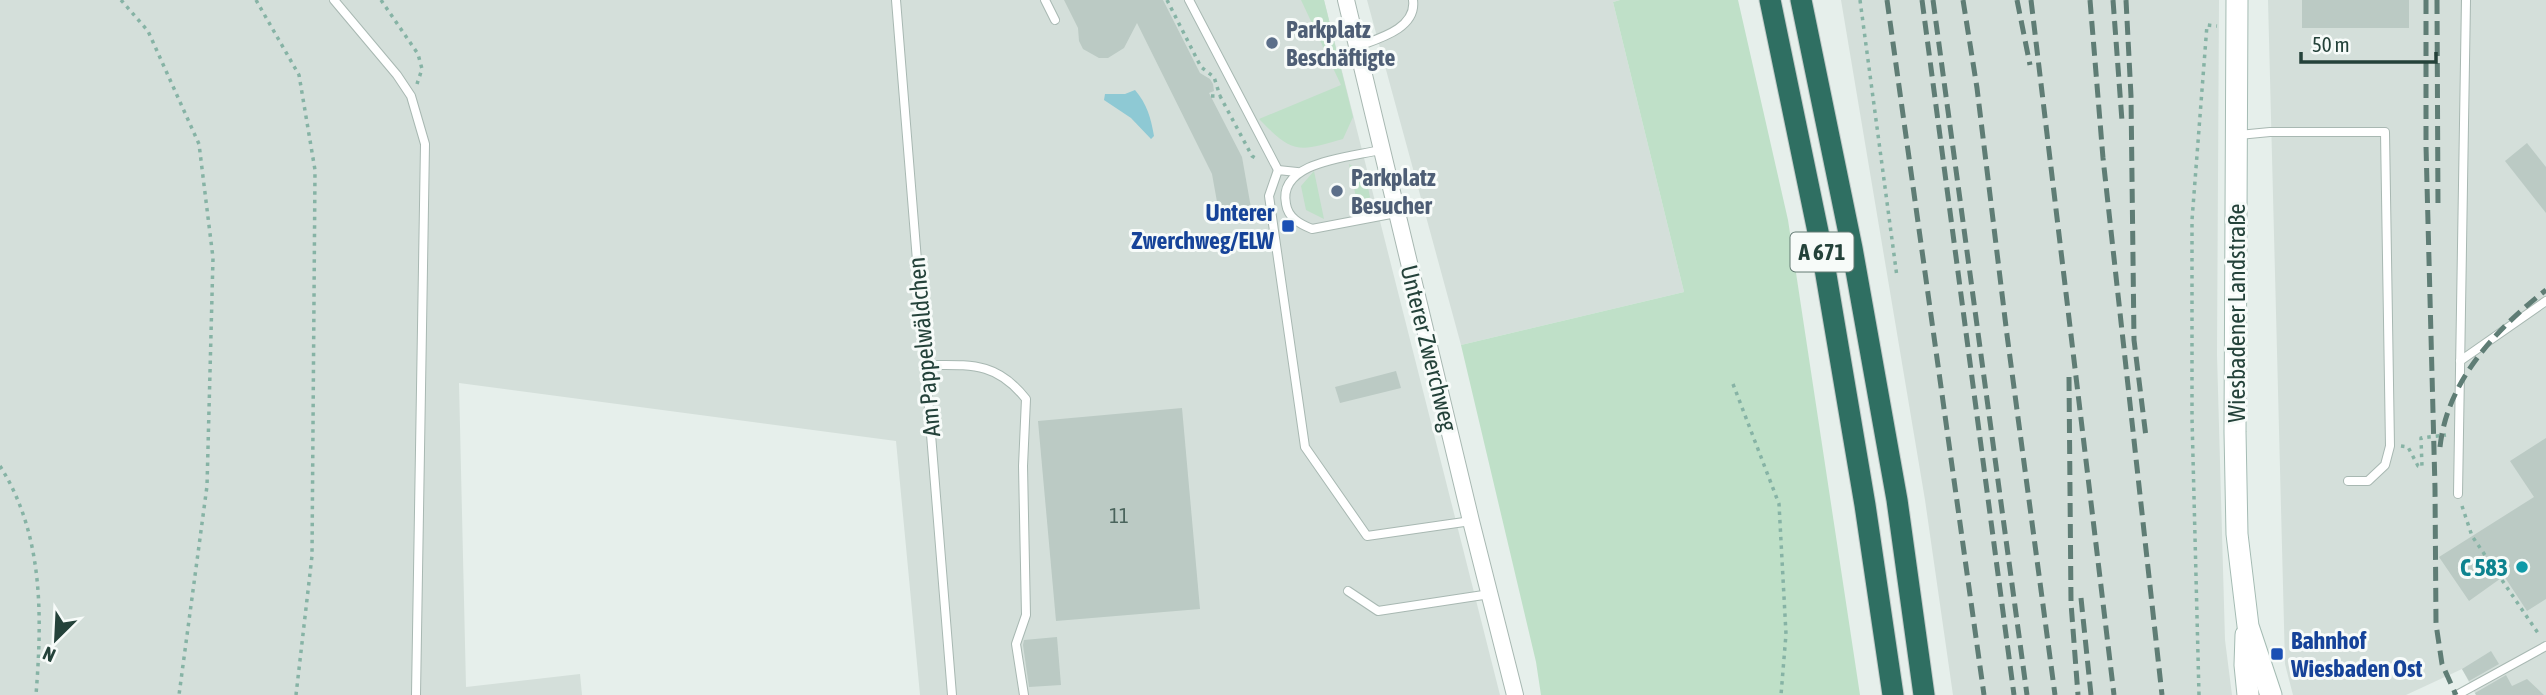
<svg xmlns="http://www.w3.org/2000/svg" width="2546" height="695" viewBox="0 0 2546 695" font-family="'Asap Condensed',sans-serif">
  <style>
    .built { fill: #d4dfda }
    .green { fill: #bfe0c8 }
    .water { fill: #8ec9d4 }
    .building { fill: #bbcac4 }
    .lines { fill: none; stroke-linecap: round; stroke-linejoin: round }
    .service-casing { stroke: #a8b8b2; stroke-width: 10 }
    .minor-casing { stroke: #a8b8b2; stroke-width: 18 }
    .secondary-casing { stroke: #a4bbb3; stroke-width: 23 }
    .motorway-casing { stroke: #c2cac8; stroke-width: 23 }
    .path { stroke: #86b3a5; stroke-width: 3.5; stroke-dasharray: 3.5 5; stroke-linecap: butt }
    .service { stroke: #fff; stroke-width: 8 }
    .minor { stroke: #fff; stroke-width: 16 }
    .secondary { stroke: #fff; stroke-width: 21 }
    .motorway { stroke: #2f6f62; stroke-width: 21 }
    .rail { stroke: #5f7d75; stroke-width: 5; stroke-dasharray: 14 7; stroke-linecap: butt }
    .service-dot { fill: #5c6f8a; stroke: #f7fbf9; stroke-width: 2.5 }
    .transit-dot { fill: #1a4fb4; stroke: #f7fbf9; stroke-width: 2.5 }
    .culture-dot { fill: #0f9aa8; stroke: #f7fbf9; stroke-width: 2.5 }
    .labels { text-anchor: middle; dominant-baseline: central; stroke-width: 6; stroke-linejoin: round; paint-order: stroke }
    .number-label { font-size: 21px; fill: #4a645c }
    .shield { fill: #f7fbf9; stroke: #637a73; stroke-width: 2 }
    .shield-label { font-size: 23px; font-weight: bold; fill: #24423a }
    .service-label { font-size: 24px; font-weight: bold; fill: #4e5e75; stroke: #f7fbf9; text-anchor: start }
    .transit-label { font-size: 24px; font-weight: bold; fill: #164399; stroke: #f7fbf9; text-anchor: end }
    .street-label { font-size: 24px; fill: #24423a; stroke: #f7fbf9 }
    .culture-label { font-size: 24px; font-weight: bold; fill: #0d838f; stroke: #f7fbf9; text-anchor: end }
  </style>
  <rect width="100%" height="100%" fill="#e6efeb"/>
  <!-- built -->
  <g class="built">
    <path d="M 0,0 L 1324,0 L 1500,695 L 920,695 L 896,441 L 459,383 L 466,687 L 580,674 L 582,695 L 0,695 Z"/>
    <path d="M 1367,0 L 1620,0 L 1613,2 L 1684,292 L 1461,345 Z"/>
    <path d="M 1841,0 L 2219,0 L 2217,355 L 2225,640 L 2232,695 L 1953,695 L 1925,500 Z"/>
    <path d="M 2268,0 L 2546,0 L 2546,695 L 2476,695 L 2462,669 L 2406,695 L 2293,695 L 2285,664 Z"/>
  </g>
  <!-- green -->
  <g class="green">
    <path d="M 1301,0 L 1324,0 L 1353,117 L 1343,139 C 1298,152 1293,154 1259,119 L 1341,85 Z"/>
    <path d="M 1620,0 L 1738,0 L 1788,220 L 1860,695 L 1541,695 L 1536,662 L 1461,345 L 1684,292 L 1613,2 Z"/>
    <path d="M 1349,164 L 1365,173 L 1370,197 L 1359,212 Z"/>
    <path d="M 1314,171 L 1324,219 L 1306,210 L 1301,186 Z"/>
  </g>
  <!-- water -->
  <path class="water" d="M 1135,90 C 1147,104 1151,118 1154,136 L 1151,139 L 1131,118 L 1104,100 L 1105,94 L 1125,94 Z"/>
  <!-- building -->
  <g class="building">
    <path d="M 1064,0 L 1163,0 L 1200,73 L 1210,79 L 1213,84 L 1214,91 L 1209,93 L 1242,157 L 1253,219 L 1221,224 L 1212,174 L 1137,23 L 1124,48 L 1108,58 L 1099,58 L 1083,49 L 1079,41 L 1078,28 Z"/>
    <rect x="2302" y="0" width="107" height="28"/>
    <path d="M 2527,143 L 2546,167 L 2546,213 L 2505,161 Z"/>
    <path d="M 1396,371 L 1401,388 L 1340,403 L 1335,387 Z"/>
    <path d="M 1182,408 L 1200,609 L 1056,621 L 1038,421 Z"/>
    <path d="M 2546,438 L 2546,599 L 2527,611 L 2504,576 L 2469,601 L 2439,557 L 2534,497 L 2510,461 Z"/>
    <path d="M 1057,637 L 1061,685 L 1029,687 L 1023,645 L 1024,640 Z"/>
    <path d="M 2491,651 L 2499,664 L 2469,681 L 2462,669 Z"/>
    <path d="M 2506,675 L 2512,686 L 2527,679 L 2544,695 L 2476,695 L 2475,693 Z"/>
  </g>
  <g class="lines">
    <!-- service casing -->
    <g class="service-casing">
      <g id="service">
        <path d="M 334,0 L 397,75 L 411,96 L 425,144 L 416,695"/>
        <path d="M 896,0 L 952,695"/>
        <path d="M 1045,0 L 1055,20"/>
        <path d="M 1189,0 L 1278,170"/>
        <path d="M 1356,47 C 1377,39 1417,29 1413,0"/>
        <path d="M 2239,135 L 2270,132 L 2385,132 L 2390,446 L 2385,465 L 2368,481 L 2348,481"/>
        <path d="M 1380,150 C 1352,157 1277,161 1286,204 C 1288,218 1300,224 1312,229 L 1396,213"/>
        <path d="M 1297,172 L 1278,170 L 1269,196 L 1305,447 L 1367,536 L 1471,521"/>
        <path d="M 2460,361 L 2546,301"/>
        <path d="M 926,365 C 970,365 996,361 1026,399 L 1023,466 L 1026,615 L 1016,644 L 1024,695"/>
        <path d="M 2458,494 L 2466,0"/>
        <path d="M 1348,591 L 1378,611 L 1490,594"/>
        <path d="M 2457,695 L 2546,646"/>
      </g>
    </g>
    <!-- minor casing -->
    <g class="minor-casing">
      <path id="minor" d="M 1346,0 L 1471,521 L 1515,695"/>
    </g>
    <!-- secondary casing -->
    <g class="secondary-casing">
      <g id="secondary">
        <path d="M 2237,0 L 2235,432 L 2237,534 L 2248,626 L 2271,695"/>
        <path d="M 2246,635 L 2245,665 L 2248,695"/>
      </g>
    </g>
    <!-- motorway casing -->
    <g class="motorway-casing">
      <g id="motorway">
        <path d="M 1770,0 L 1822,251 L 1865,505 L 1893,695"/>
        <path d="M 1801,0 L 1852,248 L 1897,500 L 1924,695"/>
      </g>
    </g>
    <!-- path -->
    <g class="path">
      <path d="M 121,0 L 148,31 L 199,144 L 213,258 L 207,486 L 179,695"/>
      <path d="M 256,0 L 299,75 L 315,170 L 312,556 L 296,695"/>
      <path d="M 381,0 L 418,54 L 422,69 L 417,84"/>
      <path d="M 1167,0 L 1201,67 L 1214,77 L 1220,96"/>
      <path d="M 1860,0 L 1897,277"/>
      <path d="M 1211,96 L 1220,96 L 1252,156 L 1257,159"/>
      <path d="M 1733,384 L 1779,504 L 1786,634 L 1781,695"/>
      <path d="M 2401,446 L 2408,447 L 2418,466 L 2422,467 L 2421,438 L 2446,435"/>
      <path d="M 0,466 C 44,535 42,617 36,695"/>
      <path d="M 2462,506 L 2472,536 L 2540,636"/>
      <path d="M 2199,695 L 2192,418 L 2192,220 L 2207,25 L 2217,26"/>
    </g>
    <!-- service -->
    <use href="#service" class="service"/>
    <!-- minor -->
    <use href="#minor" class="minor"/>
    <!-- secondary -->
    <use href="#secondary" class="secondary"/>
    <!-- motorway -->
    <use href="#motorway" class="motorway"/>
    <!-- rail -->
    <g class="rail">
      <path d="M 1887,0 L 1984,695"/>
      <path d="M 1922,0 L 2014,695"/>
      <path d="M 1933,0 L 2027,695"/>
      <path d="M 1963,0 L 1977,88 L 2007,335 L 2055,695"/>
      <path d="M 2017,0 L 2030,65"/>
      <path d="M 2031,0 L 2114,695"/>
      <path d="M 2090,0 L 2103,158 L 2162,695"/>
      <path d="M 2113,0 L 2122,121"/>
      <path d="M 2126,0 L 2131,96 L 2134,340 L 2146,437"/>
      <path d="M 2426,0 L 2426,146 L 2435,488 L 2436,624 L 2442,664 L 2456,695"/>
      <path d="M 2437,0 L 2438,210"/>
      <path d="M 2069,377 L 2071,603 L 2078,695"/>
      <path d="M 2440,447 C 2447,381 2496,329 2546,290"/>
      <path d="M 2081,598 L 2091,695"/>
    </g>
  </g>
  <!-- markers -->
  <g class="service-dot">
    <circle cx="1272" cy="43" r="7"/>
    <circle cx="1337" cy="191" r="7"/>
  </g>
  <g class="transit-dot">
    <rect x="1281" y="219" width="14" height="14" rx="3.5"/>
    <rect x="2270" y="647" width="14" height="14" rx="3.5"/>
  </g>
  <circle class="culture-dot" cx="2522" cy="567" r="7"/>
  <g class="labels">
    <!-- number labels -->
    <g class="number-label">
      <text x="1119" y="515">11</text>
    </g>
    <!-- shield labels -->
    <rect class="shield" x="1790.5" y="232.5" width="63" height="39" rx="5"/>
    <g class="shield-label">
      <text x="1822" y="252">A 671</text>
    </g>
    <!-- service labels -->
    <g class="service-label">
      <text x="1286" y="29">Parkplatz<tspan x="1286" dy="28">Beschäftigte</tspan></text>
      <text x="1351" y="177">Parkplatz<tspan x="1351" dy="28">Besucher</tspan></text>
    </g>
    <!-- transit labels -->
    <g class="transit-label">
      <text x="1274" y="212">Unterer<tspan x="1274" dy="28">Zwerchweg/ELW</tspan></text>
      <text x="2291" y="640" text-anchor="start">Bahnhof<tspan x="2291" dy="28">Wiesbaden Ost</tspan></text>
    </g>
    <!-- street labels -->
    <g class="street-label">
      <text transform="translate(2236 313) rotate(-90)">Wiesbadener Landstraße</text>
      <text transform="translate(924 347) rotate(-95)">Am Pappelwäldchen</text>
      <text transform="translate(1429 348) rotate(76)">Unterer Zwerchweg</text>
    </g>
    <!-- culture labels -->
    <g class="culture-label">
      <text x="2508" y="567">C 583</text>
    </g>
  </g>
  <!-- north arrow -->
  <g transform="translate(56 639) rotate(204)" stroke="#f7fbf9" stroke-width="5" paint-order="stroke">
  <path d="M0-5L12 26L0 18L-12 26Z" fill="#24423a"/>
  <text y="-10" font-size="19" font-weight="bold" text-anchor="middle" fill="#24423a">N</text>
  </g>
  <!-- scale -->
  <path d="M2301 52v10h135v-10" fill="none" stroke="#24423a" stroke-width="3.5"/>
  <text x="2312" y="52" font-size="21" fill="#24423a" stroke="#f7fbf9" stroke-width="5" paint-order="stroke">50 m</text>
</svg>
